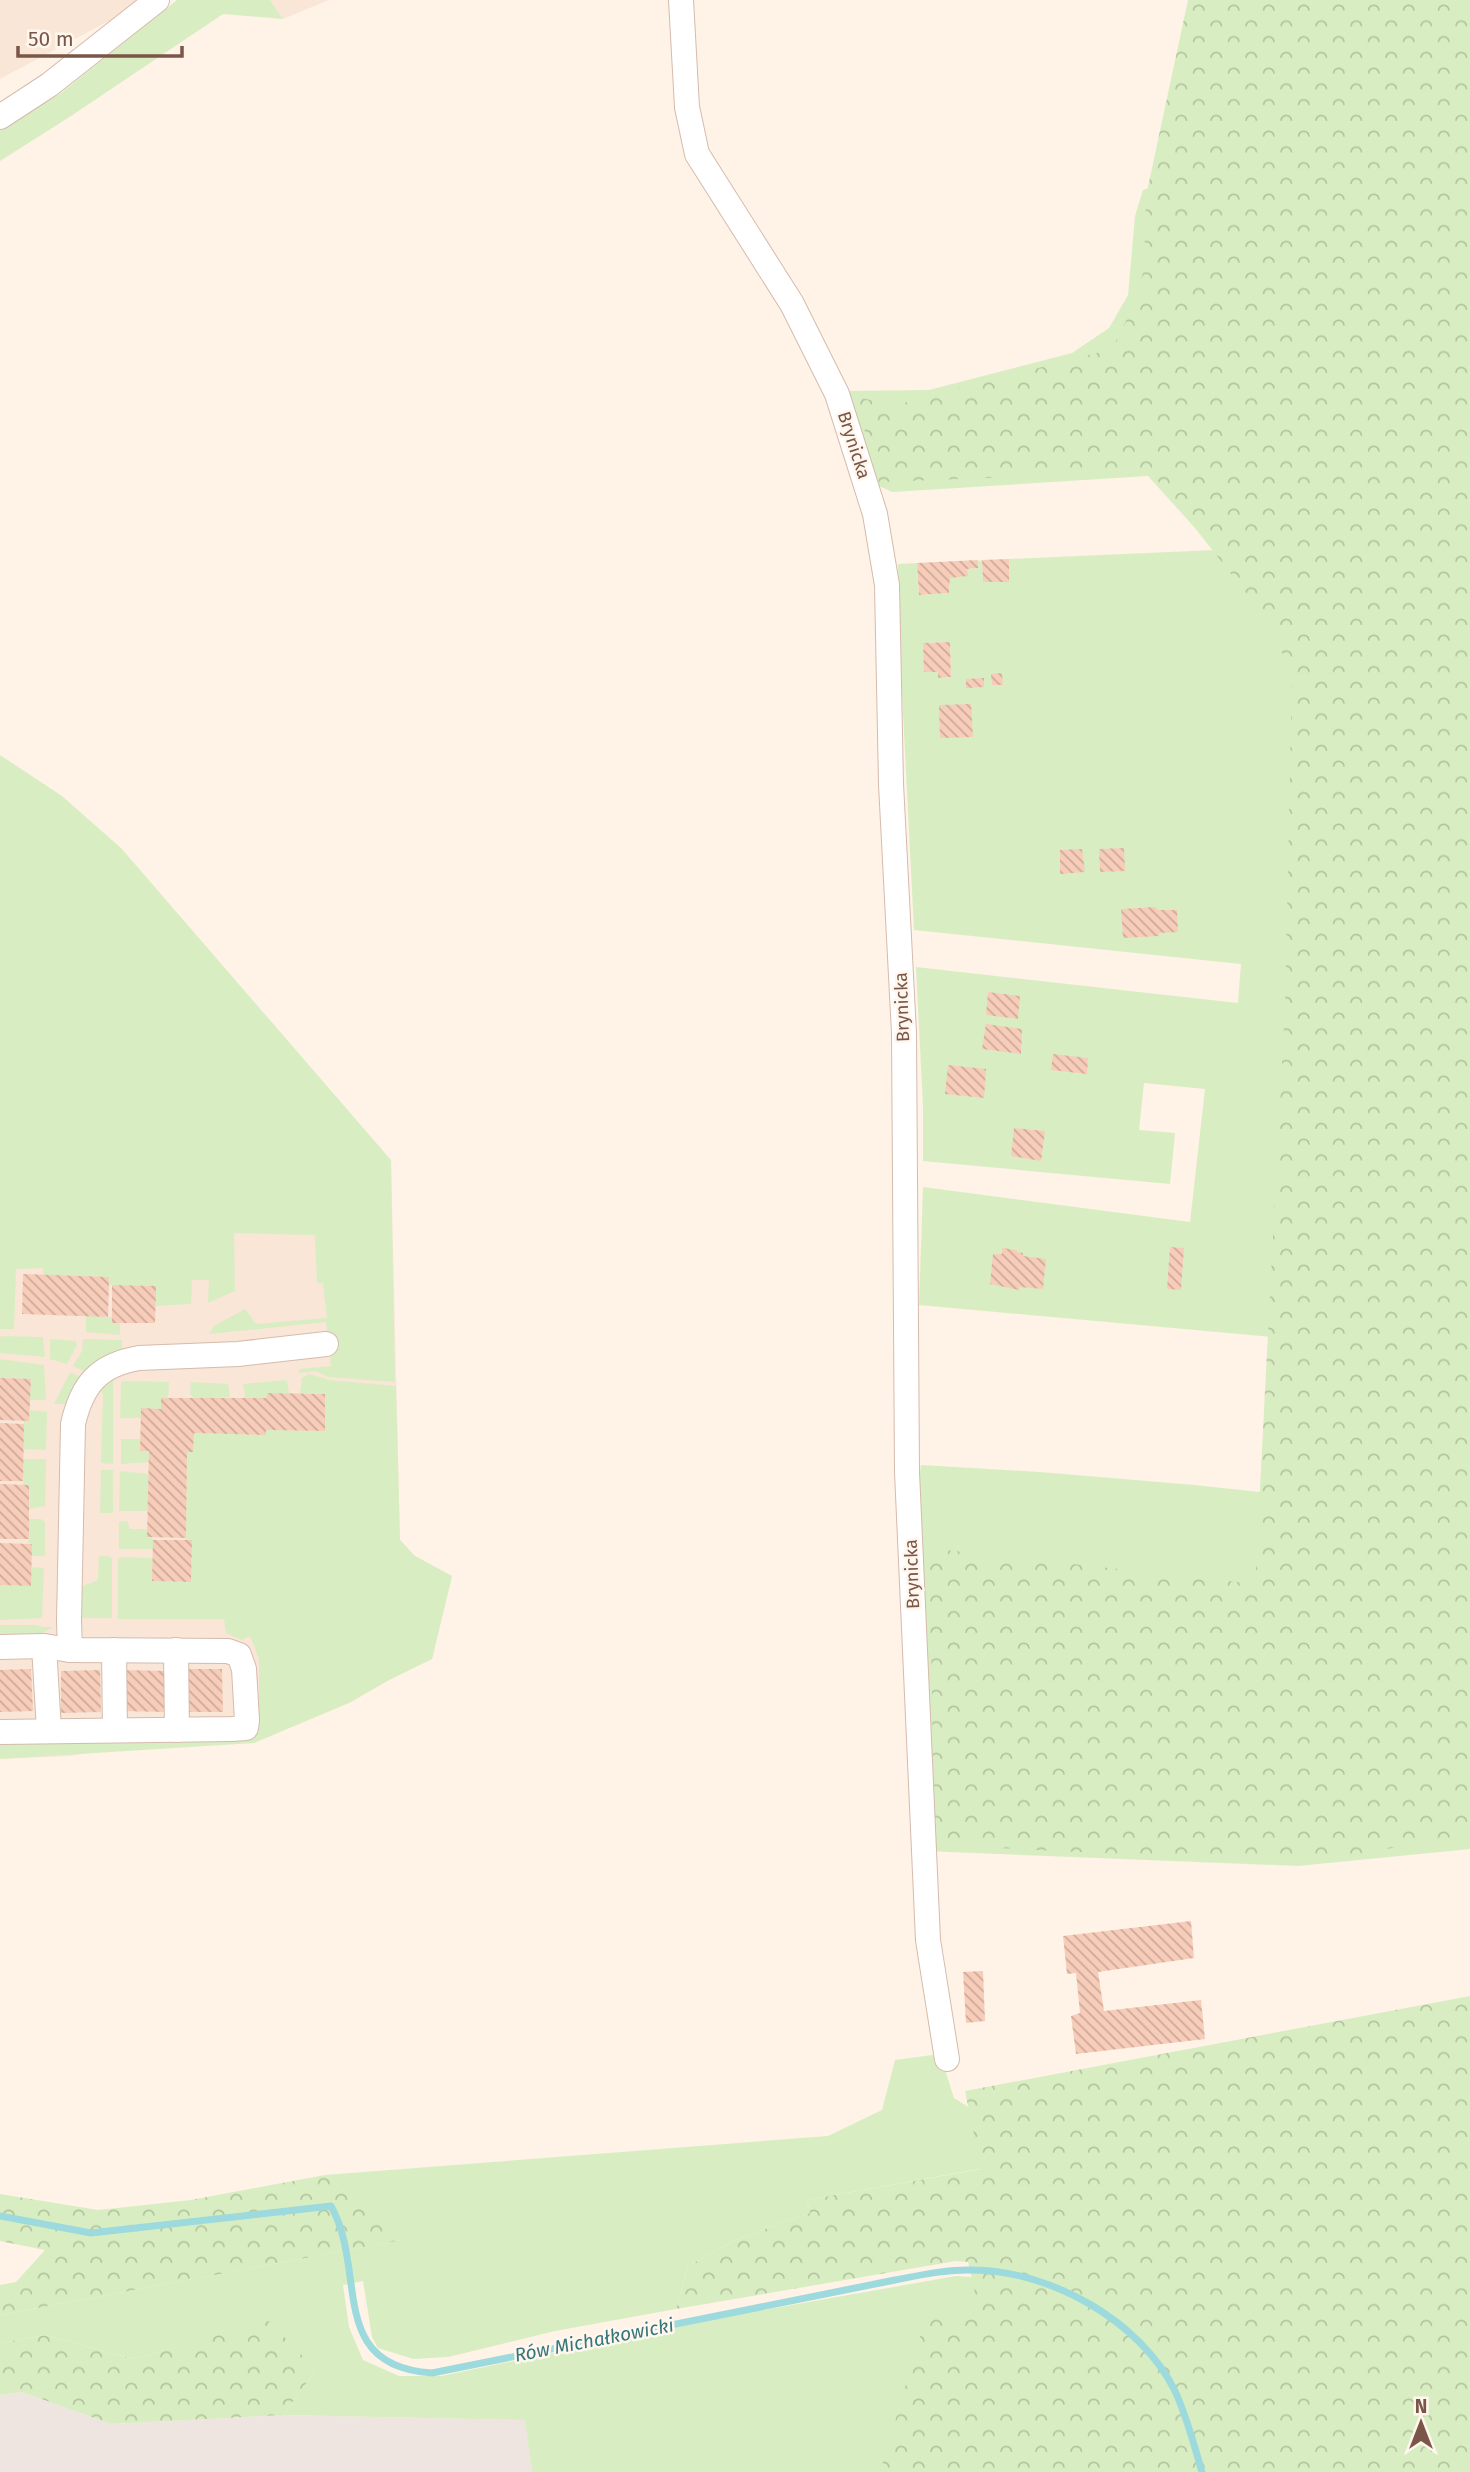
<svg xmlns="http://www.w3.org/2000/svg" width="1470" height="2472" viewBox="0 0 1470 2472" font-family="'Fira Sans',sans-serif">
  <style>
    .residential { fill: #f9e6d6 }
    .industrial { fill: #eee5e0 }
    .green { fill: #d8eec2; fill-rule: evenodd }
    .forest { fill: url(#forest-crowns) }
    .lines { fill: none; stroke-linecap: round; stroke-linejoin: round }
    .stream { stroke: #9ddade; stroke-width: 7 }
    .building { fill: url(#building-back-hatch) }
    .minor-casing { stroke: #d5bbad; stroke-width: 26 }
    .minor { stroke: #fff; stroke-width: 24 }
    .labels { text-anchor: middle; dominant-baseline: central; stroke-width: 5; stroke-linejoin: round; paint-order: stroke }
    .street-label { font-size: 18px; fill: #7b5547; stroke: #fff7ee }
    .water-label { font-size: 19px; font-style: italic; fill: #36767b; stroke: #fff7ee }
  </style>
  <defs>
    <pattern id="forest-crowns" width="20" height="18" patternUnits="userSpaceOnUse" patternTransform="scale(1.75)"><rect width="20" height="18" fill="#d8eec2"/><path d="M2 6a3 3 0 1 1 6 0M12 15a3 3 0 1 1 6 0" fill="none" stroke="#b4c49f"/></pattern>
    <pattern id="building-back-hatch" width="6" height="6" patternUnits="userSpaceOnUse" patternTransform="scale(1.75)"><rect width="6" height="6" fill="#f7cdba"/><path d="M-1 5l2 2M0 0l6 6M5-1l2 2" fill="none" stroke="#cda999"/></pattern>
  </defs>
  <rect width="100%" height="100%" fill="#fef3e6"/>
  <!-- residential -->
  <g class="residential">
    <path d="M 0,0 L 148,0 L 0,79 Z"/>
    <path d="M 270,0 L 329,0 L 283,19 Z"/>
    <path d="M 0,1129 L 391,1160 L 400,1540 L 415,1556 L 452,1576 L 432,1659 L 389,1680 L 349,1703 L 71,1756 L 0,1759 Z"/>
  </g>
  <!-- industrial -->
  <path class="industrial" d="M 22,2392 L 111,2424 L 283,2415 L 526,2420 L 532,2472 L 0,2472 L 0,2395 Z"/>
  <!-- green -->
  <g class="green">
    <path d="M 177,0 L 270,0 L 283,19 L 223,14 L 71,116 L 0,161 L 0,130 L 61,93 Z"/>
    <path d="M 1470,0 L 1370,1346 L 919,1305 L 923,1187 L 1190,1222 L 1205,1089 L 1144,1083 L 1139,1130 L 1175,1133 L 1170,1184 L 923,1161 L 923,1107 L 916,967 L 1238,1003 L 1241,964 L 914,930 L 902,693 L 898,564 L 917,563 L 919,595 L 949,593 L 950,578 L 967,569 L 978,568 L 978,561 L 982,560 L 983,582 L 1008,582 L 1009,559 L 1215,550 L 1148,476 L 892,492 L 877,485 L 845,391 L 929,390 L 1072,353 L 1109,328 L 1128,295 L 1135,216 L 1143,190 L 1176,178 ZM 950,642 L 951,677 L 938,678 L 938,672 L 925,671 L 923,643 Z"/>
    <path d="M 0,755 L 62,796 L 121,848 L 391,1160 L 395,1382 L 328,1377 L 316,1371 L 299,1373 L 299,1369 L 331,1366 L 326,1322 L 209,1334 L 214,1326 L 245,1309 L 256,1324 L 327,1318 L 323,1283 L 317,1283 L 315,1235 L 234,1233 L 235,1291 L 208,1303 L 209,1280 L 192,1280 L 191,1304 L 155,1306 L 155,1286 L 109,1285 L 109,1277 L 43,1275 L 43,1268 L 16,1269 L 14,1329 L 0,1329 Z"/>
    <path d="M 86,1316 L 112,1317 L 112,1323 L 120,1323 L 120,1335 L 86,1332 Z"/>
    <path d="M 3,1336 L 43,1337 L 45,1357 L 0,1353 L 0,1337 Z"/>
    <path d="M 50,1339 L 76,1341 L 77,1345 L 67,1364 L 50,1359 Z"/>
    <path d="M 83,1339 L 122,1340 L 122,1349 L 85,1372 L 73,1366 L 82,1351 Z"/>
    <path d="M 0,1359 L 44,1365 L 46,1400 L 30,1400 L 30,1379 L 0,1378 Z"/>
    <path d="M 70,1372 L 80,1377 L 65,1404 L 54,1404 Z"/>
    <path d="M 309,1374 L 330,1380 L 396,1386 L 400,1540 L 415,1556 L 452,1576 L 432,1659 L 389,1680 L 349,1703 L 254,1743 L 0,1759 L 0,1741 L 259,1715 L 259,1659 L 250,1636 L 242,1640 L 226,1633 L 224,1619 L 118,1619 L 118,1560 L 120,1557 L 153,1558 L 152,1581 L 191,1582 L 192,1541 L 186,1540 L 187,1452 L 193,1452 L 194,1433 L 265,1435 L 266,1430 L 324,1431 L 325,1394 L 300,1393 L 302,1378 Z"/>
    <path d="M 113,1379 L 113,1464 L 101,1463 L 103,1395 L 101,1390 L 97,1390 Z"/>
    <path d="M 287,1380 L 289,1393 L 267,1393 L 267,1398 L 245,1398 L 243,1384 Z"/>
    <path d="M 123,1381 L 169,1382 L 168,1398 L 161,1409 L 142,1409 L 141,1418 L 120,1418 L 121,1382 Z"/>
    <path d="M 191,1382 L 228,1384 L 230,1397 L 195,1399 L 190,1394 Z"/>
    <path d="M 30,1410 L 47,1412 L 46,1450 L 24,1449 L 24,1421 L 29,1421 Z"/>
    <path d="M 121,1439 L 141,1439 L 140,1451 L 149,1451 L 149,1462 L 121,1464 Z"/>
    <path d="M 23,1459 L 46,1459 L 45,1506 L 29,1509 L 29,1485 L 23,1485 Z"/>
    <path d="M 921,1465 L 1040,1472 L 1194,1485 L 1470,1514 L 1470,1849 L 1298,1866 L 925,1851 L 917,1491 Z"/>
    <path d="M 101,1470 L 113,1470 L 113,1513 L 100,1513 Z"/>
    <path d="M 120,1471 L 149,1474 L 148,1511 L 119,1511 Z"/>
    <path d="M 29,1519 L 41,1519 L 45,1522 L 45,1556 L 32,1556 L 32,1544 L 28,1543 Z"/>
    <path d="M 127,1521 L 130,1529 L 147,1529 L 147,1537 L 153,1538 L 153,1549 L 119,1549 L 119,1522 Z"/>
    <path d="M 99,1556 L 108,1556 L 112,1558 L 112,1618 L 77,1618 L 78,1596 L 83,1586 L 98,1580 Z"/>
    <path d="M 31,1567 L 44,1568 L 42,1618 L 0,1620 L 0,1585 L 31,1586 Z"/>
    <path d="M 0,1625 L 37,1625 L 42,1627 L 53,1627 L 41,1634 L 0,1635 Z"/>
    <path d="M 940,2054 L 954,2098 L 975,2111 L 996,2166 L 807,2200 L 810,2213 L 738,2239 L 688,2266 L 676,2309 L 555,2331 L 448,2357 L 413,2359 L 378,2348 L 372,2337 L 363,2281 L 343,2285 L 349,2327 L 363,2360 L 399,2376 L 441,2376 L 741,2314 L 956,2276 L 1015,2280 L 1191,2472 L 532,2472 L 525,2420 L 283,2415 L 316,2370 L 191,2343 L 133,2359 L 46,2335 L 0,2343 L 0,2315 L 401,2240 L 325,2175 L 828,2136 L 882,2110 L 895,2060 Z"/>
  </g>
  <!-- forest -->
  <g class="forest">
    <path d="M 1188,0 L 1470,0 L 1470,1834 L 1308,1863 L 933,1845 L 932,1681 L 928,1548 L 1255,1584 L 1285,1006 L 1292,679 L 1272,626 L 1151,472 L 879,482 L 870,446 L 852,395 L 892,406 L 1112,349 L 1131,311 L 1144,270 L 1146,196 Z"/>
    <path d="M 1470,1996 L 1470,2472 L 880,2472 L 926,2317 L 980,2314 L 968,2262 L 956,2261 L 676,2309 L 688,2266 L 738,2239 L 810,2213 L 807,2200 L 981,2169 L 965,2091 Z"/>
    <path d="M 325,2175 L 402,2240 L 0,2315 L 0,2285 L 16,2282 L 45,2250 L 0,2241 L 0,2194 L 98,2210 L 191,2200 Z"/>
    <path d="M 269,2321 L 316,2370 L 283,2415 L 111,2424 L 22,2392 L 0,2395 L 0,2343 L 46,2335 L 133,2359 Z"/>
  </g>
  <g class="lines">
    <!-- stream -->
    <path class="stream" d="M 0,2216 L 91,2233 L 331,2206 C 368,2272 326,2366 432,2373 L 895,2280 C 921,2275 948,2269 974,2270 C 1051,2271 1141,2321 1175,2391 C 1187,2417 1194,2445 1202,2472"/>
  </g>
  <!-- building -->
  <g class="building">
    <path d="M 1009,559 L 1009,582 L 983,582 L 982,560 Z"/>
    <path d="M 978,560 L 978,568 L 967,569 L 968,576 L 950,578 L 949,593 L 919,595 L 917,563 Z"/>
    <path d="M 950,642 L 951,677 L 938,678 L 938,672 L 924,672 L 923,643 Z"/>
    <path d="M 1002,673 L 1003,685 L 992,685 L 991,674 Z"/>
    <path d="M 984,678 L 984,687 L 966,688 L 966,679 Z"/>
    <path d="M 971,704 L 973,737 L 940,738 L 939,705 Z"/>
    <path d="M 1124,848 L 1125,871 L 1100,872 L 1099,849 Z"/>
    <path d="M 1082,849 L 1085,872 L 1060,874 L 1060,850 Z"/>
    <path d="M 1156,907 L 1157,910 L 1177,910 L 1178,932 L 1159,933 L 1159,936 L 1123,938 L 1121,909 Z"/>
    <path d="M 988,992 L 1020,996 L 1018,1019 L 986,1015 Z"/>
    <path d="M 986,1024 L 1022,1029 L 1021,1054 L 982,1049 Z"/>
    <path d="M 1053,1054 L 1088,1058 L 1087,1074 L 1051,1070 Z"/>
    <path d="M 948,1065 L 986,1069 L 984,1098 L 945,1094 Z"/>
    <path d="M 1014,1128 L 1045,1131 L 1041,1161 L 1011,1156 Z"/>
    <path d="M 1170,1247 L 1184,1248 L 1181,1290 L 1167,1289 Z"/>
    <path d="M 1002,1248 L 1017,1250 L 1017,1252 L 1023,1253 L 1023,1256 L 1046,1259 L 1043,1289 L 1019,1287 L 1019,1290 L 990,1284 L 993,1254 L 1002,1254 Z"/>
    <path d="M 23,1274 L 109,1277 L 108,1317 L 22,1314 Z"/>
    <path d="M 112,1285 L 156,1286 L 155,1323 L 112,1323 Z"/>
    <path d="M 0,1378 L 31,1379 L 29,1421 L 0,1420 Z"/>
    <path d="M 267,1393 L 325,1394 L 325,1431 L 266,1430 L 266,1435 L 194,1433 L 193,1452 L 187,1452 L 186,1538 L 147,1537 L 149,1451 L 140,1451 L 141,1408 L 161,1409 L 161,1398 L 267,1398 Z"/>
    <path d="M 0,1423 L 24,1424 L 23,1481 L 0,1481 Z"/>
    <path d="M 0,1484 L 29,1485 L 29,1539 L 0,1539 Z"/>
    <path d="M 153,1540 L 192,1540 L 191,1582 L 152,1581 Z"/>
    <path d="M 0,1543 L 32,1544 L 31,1586 L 0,1585 Z"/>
    <path d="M 31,1669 L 33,1711 L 0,1712 L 0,1670 Z"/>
    <path d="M 183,1669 L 222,1669 L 223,1712 L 184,1712 Z"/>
    <path d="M 100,1670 L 101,1712 L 61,1713 L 61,1671 Z"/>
    <path d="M 122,1670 L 165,1671 L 164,1712 L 121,1711 Z"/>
    <path d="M 1191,1921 L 1194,1958 L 1098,1972 L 1104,2011 L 1201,2000 L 1205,2039 L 1076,2054 L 1071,2016 L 1080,2013 L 1076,1973 L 1067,1974 L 1063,1936 Z"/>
    <path d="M 983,1971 L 985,2021 L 966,2023 L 963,1972 Z"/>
  </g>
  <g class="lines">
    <!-- minor casing -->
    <g class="minor-casing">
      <g id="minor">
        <path d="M 681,0 L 687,107 L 697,154 L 792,304 L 837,394 L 875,514 L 887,585 L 891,784 L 904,1033 L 907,1472 L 928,1940 L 947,2059"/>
        <path d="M 0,117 L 49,85 L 157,0"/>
        <path d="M 44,1646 L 49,1731"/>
        <path d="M 0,1647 L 44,1646 L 70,1650 L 228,1651 L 239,1655 L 244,1669 L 247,1720 L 246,1728 L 232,1729 L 0,1732"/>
        <path d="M 70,1650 L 69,1621 L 73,1424 C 82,1385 98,1365 139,1358 L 238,1354 L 326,1344"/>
        <path d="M 114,1650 L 115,1730"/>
        <path d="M 176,1650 L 177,1730"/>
      </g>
    </g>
    <!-- minor -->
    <use href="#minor" class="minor"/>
  </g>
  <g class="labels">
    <!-- street labels -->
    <g class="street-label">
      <text transform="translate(854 445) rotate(72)">Brynicka</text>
      <text transform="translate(902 1007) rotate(-92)">Brynicka</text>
      <text transform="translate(912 1574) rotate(-92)">Brynicka</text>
    </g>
    <!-- water labels -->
    <g class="water-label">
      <text transform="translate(594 2340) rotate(-11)">Rów Michałkowicki</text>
    </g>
  </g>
  <!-- north arrow -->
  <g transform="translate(1421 2423)" stroke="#fff7ee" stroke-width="5" paint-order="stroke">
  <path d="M0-5L12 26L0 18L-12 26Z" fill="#7b5547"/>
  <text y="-10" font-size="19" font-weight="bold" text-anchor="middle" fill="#7b5547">N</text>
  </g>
  <!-- scale -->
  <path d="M18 46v10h164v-10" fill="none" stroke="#7b5547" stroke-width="3.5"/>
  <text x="28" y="46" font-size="21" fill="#7b5547" stroke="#fff7ee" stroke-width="5" paint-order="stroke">50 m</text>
</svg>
